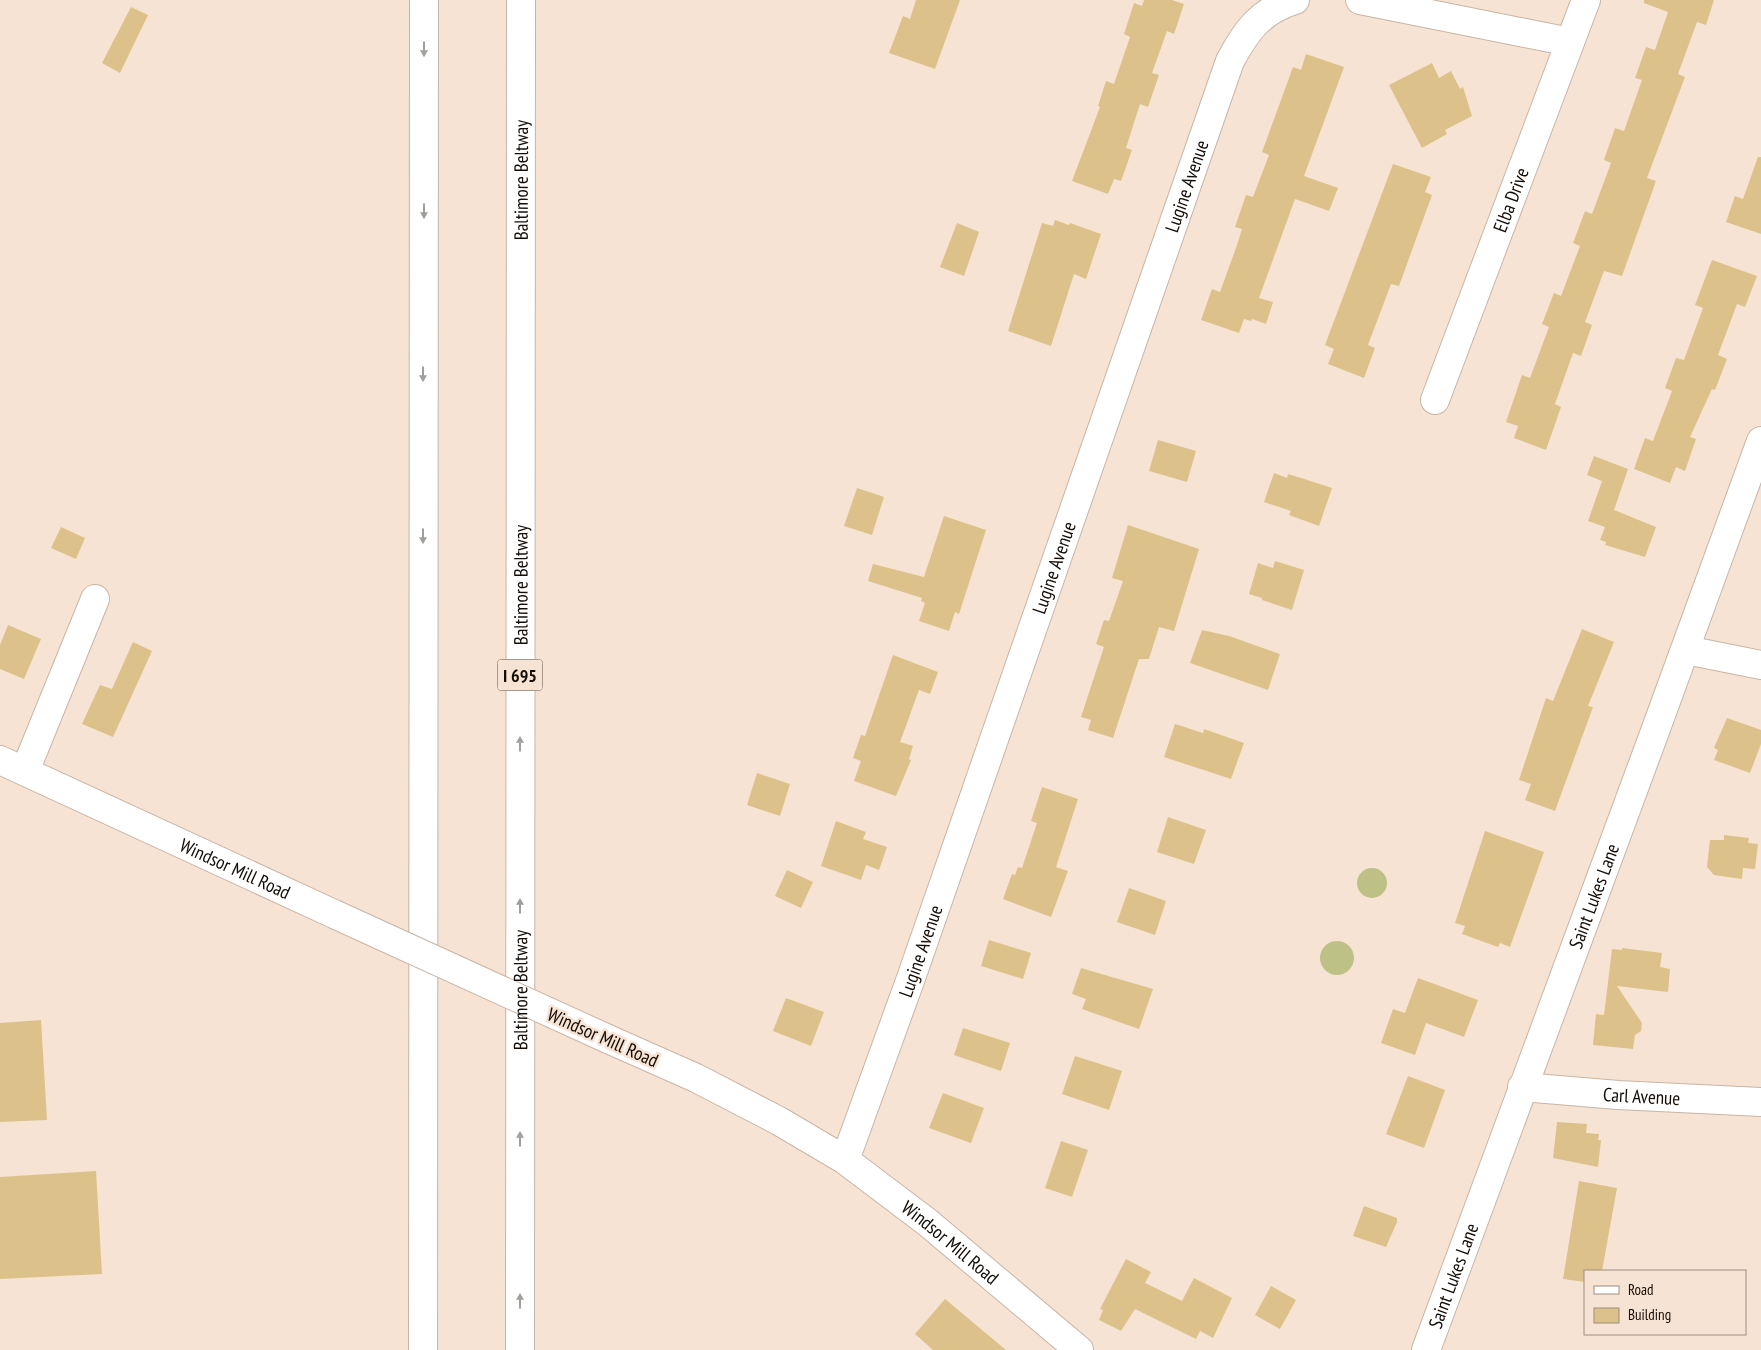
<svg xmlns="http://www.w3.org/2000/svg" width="1761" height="1350" viewBox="0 0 1761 1350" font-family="'PT Sans Narrow',sans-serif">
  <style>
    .water { fill: #bec186 }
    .building { fill: #dcc28a }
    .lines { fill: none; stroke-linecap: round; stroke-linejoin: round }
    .minor-casing { stroke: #c8b5a5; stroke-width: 30 }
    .major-casing { stroke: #c8b5a5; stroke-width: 30 }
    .highway-casing { stroke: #c8b5a5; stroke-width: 30 }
    .minor { stroke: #fff; stroke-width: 28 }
    .major { stroke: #fff; stroke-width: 28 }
    .highway { stroke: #fff; stroke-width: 28 }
    .major-bridge-casing { stroke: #c8b5a5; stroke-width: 30; stroke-linecap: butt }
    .major-bridge { stroke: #fff; stroke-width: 28 }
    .oneway { fill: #a19e9c }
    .labels { text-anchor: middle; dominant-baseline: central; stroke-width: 5; stroke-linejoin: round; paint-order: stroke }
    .shield { fill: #f7e3d3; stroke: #574c44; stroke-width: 1 }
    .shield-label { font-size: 18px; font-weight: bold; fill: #130c07 }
    .street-label { font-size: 19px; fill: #130c07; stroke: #f7e3d3 }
  </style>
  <rect width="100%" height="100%" fill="#f7e3d3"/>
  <!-- water -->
  <g class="water">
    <circle cx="1372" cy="883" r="15"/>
    <circle cx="1337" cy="958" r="17"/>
  </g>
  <!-- building -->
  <g class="building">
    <path d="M 916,0 L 960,0 L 935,69 L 889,53 L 903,16 L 910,19 Z"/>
    <path d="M 1144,0 L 1172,0 L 1184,4 L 1174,34 L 1167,31 L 1152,73 L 1159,75 L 1148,107 L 1140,104 L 1126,148 L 1132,150 L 1121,181 L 1114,179 L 1108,194 L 1072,181 L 1100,107 L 1098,106 L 1106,81 L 1114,84 L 1130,37 L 1124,34 L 1134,3 L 1142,6 Z"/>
    <path d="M 1644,0 L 1714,0 L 1706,25 L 1697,22 L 1678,74 L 1685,77 L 1647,178 L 1656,181 L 1622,276 L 1604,271 L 1585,322 L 1592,325 L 1581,356 L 1573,353 L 1555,404 L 1561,407 L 1546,450 L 1514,438 L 1518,426 L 1506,422 L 1522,375 L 1530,378 L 1549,327 L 1542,324 L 1554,293 L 1561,296 L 1580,246 L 1573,243 L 1585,211 L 1592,214 L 1611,163 L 1604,160 L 1615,128 L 1624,131 L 1642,80 L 1635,78 L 1646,47 L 1655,50 L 1668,12 L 1644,3 Z"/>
    <path d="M 131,7 L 148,15 L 120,73 L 102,63 Z"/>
    <path d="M 1306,54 L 1344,67 L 1304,176 L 1338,188 L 1329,211 L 1295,199 L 1259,298 L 1273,302 L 1266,324 L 1252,319 L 1251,321 L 1244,319 L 1239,333 L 1201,320 L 1212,289 L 1220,292 L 1237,245 L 1242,229 L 1235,227 L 1246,195 L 1253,197 L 1269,155 L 1262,152 L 1293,67 L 1301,70 Z"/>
    <path d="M 1432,63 L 1439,78 L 1451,71 L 1460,89 L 1463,87 L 1472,116 L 1445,130 L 1447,134 L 1422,148 L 1389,85 Z"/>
    <path d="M 1758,157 L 1761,157 L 1761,234 L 1726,222 L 1735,196 L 1743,199 Z"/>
    <path d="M 1393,164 L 1431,177 L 1425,192 L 1432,195 L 1399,286 L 1391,284 L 1368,345 L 1375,348 L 1364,378 L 1328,364 L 1334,349 L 1325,345 Z"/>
    <path d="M 1055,220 L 1069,225 L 1070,223 L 1101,234 L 1086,279 L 1074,274 L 1051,346 L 1008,331 L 1042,223 L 1053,226 Z"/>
    <path d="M 957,223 L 979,232 L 964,276 L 940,267 Z"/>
    <path d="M 1712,260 L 1757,276 L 1745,307 L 1737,304 L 1718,355 L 1727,359 L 1715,390 L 1712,389 L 1690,437 L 1696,439 L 1685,471 L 1676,467 L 1670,483 L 1634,469 L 1645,438 L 1653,441 L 1672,391 L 1665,388 L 1676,358 L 1684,360 L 1703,308 L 1695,305 Z"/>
    <path d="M 1158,440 L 1196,451 L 1187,482 L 1149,471 Z"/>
    <path d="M 1594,456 L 1628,469 L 1614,510 L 1656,527 L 1645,557 L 1605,545 L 1606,542 L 1600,540 L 1605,527 L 1588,521 L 1602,481 L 1587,475 Z"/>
    <path d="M 1274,473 L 1287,478 L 1288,474 L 1298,477 L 1332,488 L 1319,526 L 1289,515 L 1291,511 L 1264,502 Z"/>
    <path d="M 857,488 L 884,497 L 872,535 L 844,526 Z"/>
    <path d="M 944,516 L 986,530 L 959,614 L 955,612 L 949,631 L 919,621 L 925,603 L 921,601 L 922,598 L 868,581 L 873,564 L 924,577 Z"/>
    <path d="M 1128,525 L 1199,549 L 1174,631 L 1159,627 L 1149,659 L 1139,659 L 1113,738 L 1088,730 L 1091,720 L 1081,717 L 1104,647 L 1096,644 L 1104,620 L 1109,621 L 1123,581 L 1112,578 Z"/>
    <path d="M 61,527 L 85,538 L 76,559 L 51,548 Z"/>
    <path d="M 1275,561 L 1304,570 L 1292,610 L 1262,600 L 1262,598 L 1249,594 L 1258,563 L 1273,568 Z"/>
    <path d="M 8,625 L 41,639 L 24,679 L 0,669 L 0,645 Z"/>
    <path d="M 1582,629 L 1614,642 L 1588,706 L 1593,707 L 1555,811 L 1525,800 L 1531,784 L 1519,780 L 1546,698 L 1553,701 Z"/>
    <path d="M 1202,630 L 1229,636 L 1280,654 L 1268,690 L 1190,663 Z"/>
    <path d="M 133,642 L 152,651 L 113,737 L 82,724 L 100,685 L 112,689 Z"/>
    <path d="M 893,655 L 938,672 L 930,694 L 919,690 L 900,742 L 913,746 L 909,759 L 911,760 L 896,796 L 854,781 L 861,761 L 853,758 L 861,735 L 865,736 Z"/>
    <path d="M 1727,718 L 1761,730 L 1761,744 L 1750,773 L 1714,760 L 1718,750 L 1714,748 Z"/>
    <path d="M 1175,724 L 1203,733 L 1204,729 L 1244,743 L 1231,779 L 1164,757 Z"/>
    <path d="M 757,773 L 790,784 L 780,816 L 747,805 Z"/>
    <path d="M 1042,787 L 1078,799 L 1056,867 L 1068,871 L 1051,917 L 1003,899 L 1012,874 L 1015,875 L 1018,867 L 1022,868 L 1037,823 L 1031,821 Z"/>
    <path d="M 1168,817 L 1206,830 L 1194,864 L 1157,852 Z"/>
    <path d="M 836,821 L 866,832 L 863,839 L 887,847 L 879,870 L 866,865 L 861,880 L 821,866 Z"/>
    <path d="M 1485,831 L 1544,852 L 1510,947 L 1500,943 L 1498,947 L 1462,934 L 1465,926 L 1455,923 Z"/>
    <path d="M 1724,835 L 1749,838 L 1748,843 L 1758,844 L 1755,869 L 1743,868 L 1742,879 L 1714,875 L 1707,867 L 1710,840 L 1724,840 Z"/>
    <path d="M 787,870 L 813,882 L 801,908 L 775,896 Z"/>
    <path d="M 1129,888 L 1166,901 L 1155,935 L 1117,922 Z"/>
    <path d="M 989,940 L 1031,953 L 1023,979 L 981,966 Z"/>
    <path d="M 1622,948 L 1662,953 L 1660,967 L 1670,969 L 1668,992 L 1617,986 L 1642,1023 L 1641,1031 L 1635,1035 L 1633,1049 L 1593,1045 L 1596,1014 L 1604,1015 L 1612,949 L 1622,950 Z"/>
    <path d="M 1081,968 L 1153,989 L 1139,1029 L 1082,1009 L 1086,999 L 1072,994 Z"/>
    <path d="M 1418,978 L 1478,1000 L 1464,1037 L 1426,1023 L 1415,1055 L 1381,1043 L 1393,1009 L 1405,1013 Z"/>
    <path d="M 786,998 L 824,1012 L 811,1046 L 773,1031 Z"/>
    <path d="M 41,1020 L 47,1120 L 0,1122 L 0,1023 Z"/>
    <path d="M 963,1028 L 1010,1043 L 1001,1071 L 954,1055 Z"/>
    <path d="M 1075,1056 L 1122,1071 L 1109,1110 L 1062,1094 Z"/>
    <path d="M 1408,1076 L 1445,1090 L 1424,1148 L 1386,1134 Z"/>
    <path d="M 943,1093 L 984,1108 L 971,1143 L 929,1128 Z"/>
    <path d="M 1557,1122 L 1587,1124 L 1586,1133 L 1599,1134 L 1598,1140 L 1601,1140 L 1598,1167 L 1553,1158 Z"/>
    <path d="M 1061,1141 L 1088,1150 L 1072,1197 L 1045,1188 Z"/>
    <path d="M 96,1171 L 102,1274 L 0,1279 L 0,1177 Z"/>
    <path d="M 1579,1181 L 1617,1188 L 1602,1271 L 1585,1271 L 1585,1282 L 1563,1279 Z"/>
    <path d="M 1364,1206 L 1397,1218 L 1397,1222 L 1386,1247 L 1353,1236 Z"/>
    <path d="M 1126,1259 L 1151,1272 L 1145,1283 L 1182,1301 L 1194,1278 L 1232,1298 L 1213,1338 L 1200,1331 L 1196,1339 L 1135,1309 L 1121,1331 L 1099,1320 L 1103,1310 L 1100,1309 Z"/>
    <path d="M 1271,1286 L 1296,1300 L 1280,1329 L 1255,1315 Z"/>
    <path d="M 945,1299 L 1006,1350 L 933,1350 L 915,1334 Z"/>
  </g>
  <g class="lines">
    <!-- minor casing -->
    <g class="minor-casing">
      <g id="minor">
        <path d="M 1360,0 L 1570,42"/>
        <path id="s1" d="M 1435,400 L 1586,0"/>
        <path d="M 1686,650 L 1761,665"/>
        <path d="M 25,771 L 95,599"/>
        <path id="s2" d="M 1522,1087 L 1618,1095 L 1761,1102"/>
        <path id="s3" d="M 845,1160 L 911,978 L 1230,61 C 1246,31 1260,11 1295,0"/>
        <path id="s4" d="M 1426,1350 C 1536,1047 1652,745 1761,441"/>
      </g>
    </g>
    <!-- major casing -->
    <g class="major-casing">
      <g id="major">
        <path id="s5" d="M 0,760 L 334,914"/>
        <path id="s6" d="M 608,1039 L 696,1078 L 779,1121 L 845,1160 L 927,1222 L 1079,1350"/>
      </g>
    </g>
    <!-- highway casing -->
    <g class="highway-casing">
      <g id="highway">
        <path d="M 423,1350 L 424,0"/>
        <path id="s7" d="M 520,1350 L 521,0"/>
      </g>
    </g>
    <!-- minor -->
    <use href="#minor" class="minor"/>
    <!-- major -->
    <use href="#major" class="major"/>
    <!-- highway -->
    <use href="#highway" class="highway"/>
    <!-- major-bridge casing -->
    <g class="major-bridge-casing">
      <path id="major-bridge" d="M 334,914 L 608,1039"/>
    </g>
    <!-- major-bridge -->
    <use href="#major-bridge" class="major-bridge"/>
  </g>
  <!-- one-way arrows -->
  <defs><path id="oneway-solid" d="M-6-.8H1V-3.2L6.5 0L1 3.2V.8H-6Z" transform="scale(1.25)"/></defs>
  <g class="oneway">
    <use href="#oneway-solid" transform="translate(424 49) rotate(90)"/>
    <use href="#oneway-solid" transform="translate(424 211) rotate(90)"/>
    <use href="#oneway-solid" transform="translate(423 374) rotate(90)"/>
    <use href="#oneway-solid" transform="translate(423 536) rotate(90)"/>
    <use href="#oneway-solid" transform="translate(520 744) rotate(-90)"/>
    <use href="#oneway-solid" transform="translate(520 906) rotate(-90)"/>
    <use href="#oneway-solid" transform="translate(520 1139) rotate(-90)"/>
    <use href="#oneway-solid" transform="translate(520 1301) rotate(-90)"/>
  </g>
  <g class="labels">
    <!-- shield labels -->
    <rect class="shield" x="497.5" y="659.5" width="45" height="31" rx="4"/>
    <g class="shield-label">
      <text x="520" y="675">I 695</text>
    </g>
    <!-- street labels -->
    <g class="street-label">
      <text stroke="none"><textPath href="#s7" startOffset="1170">Baltimore Beltway</textPath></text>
      <text stroke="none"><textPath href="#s3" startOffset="1032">Lugine Avenue</textPath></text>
      <text stroke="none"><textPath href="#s1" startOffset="214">Elba Drive</textPath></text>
      <text stroke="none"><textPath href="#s3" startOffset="628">Lugine Avenue</textPath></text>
      <text stroke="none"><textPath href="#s7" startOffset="765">Baltimore Beltway</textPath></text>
      <text stroke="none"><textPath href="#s5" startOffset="259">Windsor Mill Road</textPath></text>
      <text stroke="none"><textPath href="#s4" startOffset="484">Saint Lukes Lane</textPath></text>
      <text stroke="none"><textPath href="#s3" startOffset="222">Lugine Avenue</textPath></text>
      <text stroke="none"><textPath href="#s7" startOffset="360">Baltimore Beltway</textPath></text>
      <text transform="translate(603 1037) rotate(24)">Windsor Mill Road</text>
      <text stroke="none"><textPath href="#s2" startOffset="120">Carl Avenue</textPath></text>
      <text stroke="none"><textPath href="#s6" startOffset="400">Windsor Mill Road</textPath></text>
      <text stroke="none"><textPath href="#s4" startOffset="79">Saint Lukes Lane</textPath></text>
    </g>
  </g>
  <!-- legend -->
  <rect x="1584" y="1270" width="162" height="65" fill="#f7e3d3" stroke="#9c8d81"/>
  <rect x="1594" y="1286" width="25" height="8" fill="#ffffff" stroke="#9c8d81"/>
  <text x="1628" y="1295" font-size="15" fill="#130c07">Road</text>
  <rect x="1594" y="1308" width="25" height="15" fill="#dcc28a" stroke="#9c8d81"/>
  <text x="1628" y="1320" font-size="15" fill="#130c07">Building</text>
</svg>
